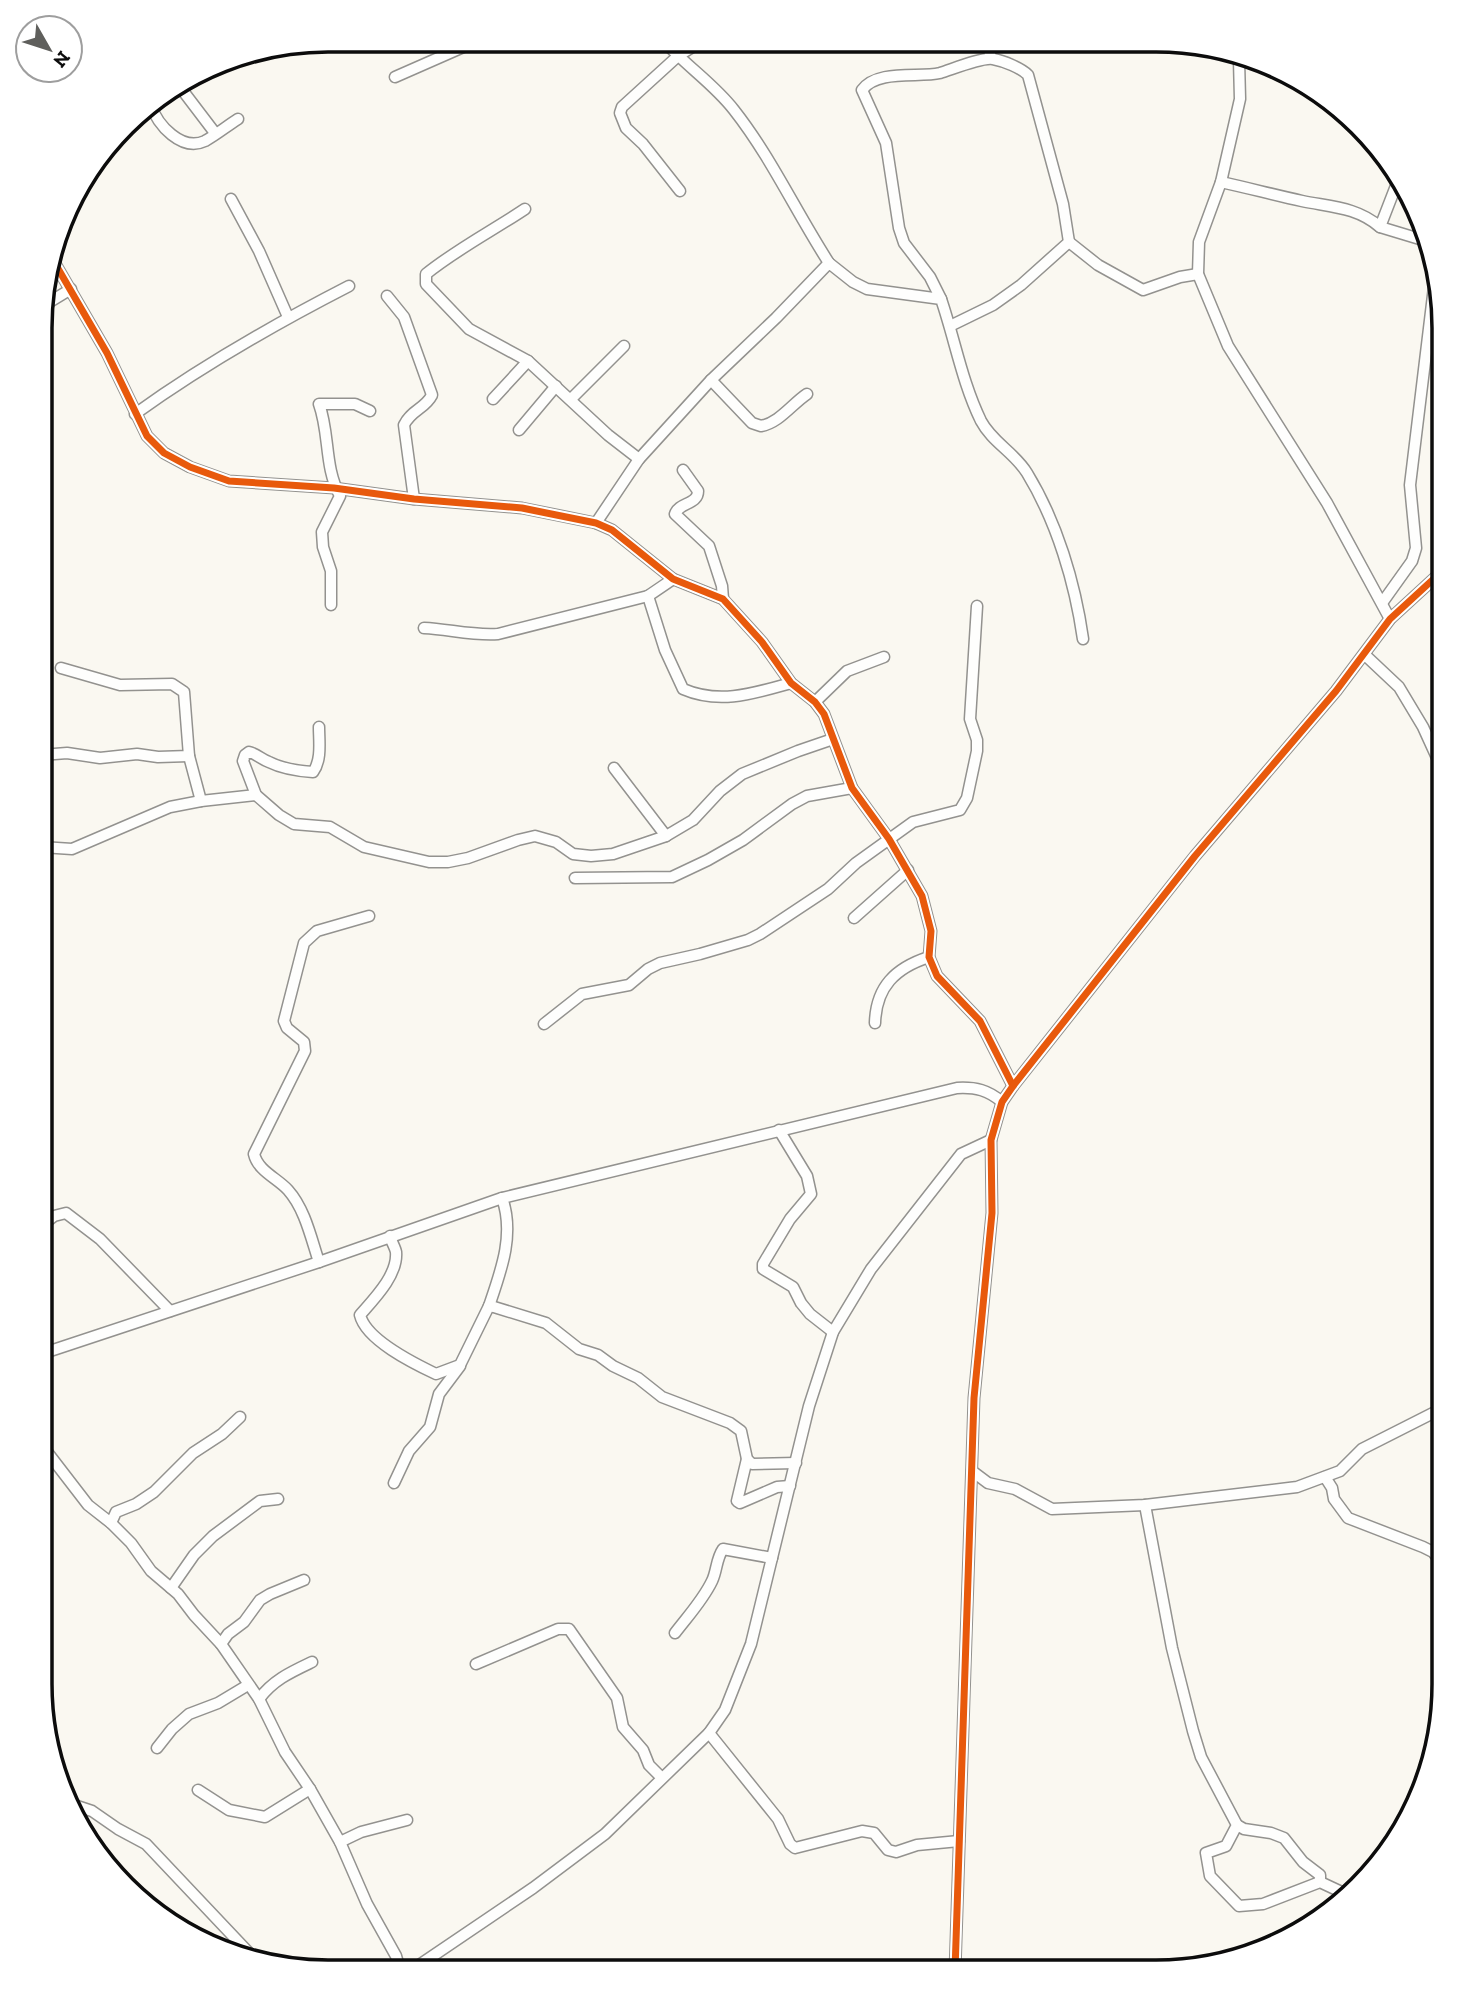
<svg xmlns="http://www.w3.org/2000/svg" width="1484" height="2012" viewBox="0 0 1484 2012" font-family="'Zilla Slab',serif">
  <style>
    .lines { fill: none; stroke-linecap: round; stroke-linejoin: round }
    .street-casing { stroke: #93928f; stroke-width: 13 }
    .street { stroke: #fefefd; stroke-width: 10 }
    .cycleway-casing { stroke: #fff; stroke-width: 11 }
    .cycleway { stroke: #e8590c; stroke-width: 7 }
    .rim { fill: none; stroke: #0c0c0c; stroke-width: 3.5 }
  </style>
  <rect width="100%" height="100%" fill="#faf8f1"/>
  <g class="lines">
    <!-- street casing -->
    <g class="street-casing">
      <g id="street">
        <path d="M 664,41 C 686,66 714,84 734,110 C 771,157 796,212 829,263"/>
        <path d="M 987,42 L 991,58"/>
        <path d="M 1239,60 L 1240,99 L 1221,182 L 1199,242 L 1198,274 L 1228,346 L 1327,503 L 1390,619"/>
        <path d="M 395,77 L 477,41"/>
        <path d="M 180,87 L 215,133"/>
        <path d="M 151,105 C 157,125 182,152 205,141 C 216,135 227,126 238,119"/>
        <path d="M 1221,182 C 1248,188 1275,195 1302,201 C 1331,207 1357,207 1380,227 L 1399,178"/>
        <path d="M 680,191 L 643,144 L 626,128 L 620,113 L 622,107 L 678,56 L 702,41"/>
        <path d="M 231,199 L 259,251 L 288,317"/>
        <path d="M 525,209 C 492,231 457,249 426,274 L 426,284 L 469,329 L 528,361 L 608,435 L 639,459"/>
        <path d="M 1380,227 L 1423,240"/>
        <path d="M 1069,242 L 1098,265 L 1143,290 L 1180,277 L 1198,274"/>
        <path d="M 53,260 L 107,353 L 147,436 L 164,453 L 190,467 L 229,481 L 334,488 L 414,499 L 522,508 L 596,523 L 612,530 L 673,579 L 723,599 L 762,642 L 791,683 L 815,702 L 824,714 L 852,788 L 889,839 L 922,896 L 931,931 L 929,957 L 937,976 L 980,1021 L 1013,1086"/>
        <path d="M 387,296 L 404,317 L 432,395 C 425,409 411,410 404,425 L 414,499"/>
        <path d="M 941,299 L 930,277 L 904,243 L 899,228 L 886,143 L 862,90 C 877,69 919,78 940,73 C 953,69 982,57 993,59 C 1004,61 1021,68 1028,75 L 1063,204 L 1069,242 L 1021,285 L 993,305 L 950,326"/>
        <path d="M 43,306 L 71,289"/>
        <path d="M 711,380 L 752,423 L 761,426 C 779,423 792,404 807,394"/>
        <path d="M 493,399 L 528,361"/>
        <path d="M 571,399 L 624,346"/>
        <path d="M 135,414 C 203,365 275,324 349,286"/>
        <path d="M 519,430 L 556,386"/>
        <path d="M 683,470 L 698,491 C 698,505 679,502 675,514 L 709,546 L 722,586 L 723,599"/>
        <path d="M 596,523 L 639,459 L 711,380 L 776,318 L 829,263 L 853,282 L 867,289 L 941,299 C 955,340 962,382 981,421 C 992,442 1015,453 1027,473 C 1057,522 1075,583 1083,639"/>
        <path d="M 673,579 L 648,596 L 665,650 L 683,689 C 720,705 755,693 791,683"/>
        <path d="M 1382,603 L 1412,561 L 1416,548 L 1410,485 L 1434,287"/>
        <path d="M 331,605 L 331,571 L 323,547 L 322,532 L 340,496 C 324,467 330,434 319,404 L 355,404 L 370,411"/>
        <path d="M 424,628 C 448,629 473,636 498,634 L 648,596"/>
        <path d="M 1365,655 L 1399,687 L 1423,727 L 1444,773"/>
        <path d="M 815,702 L 847,671 L 884,657"/>
        <path d="M 319,727 C 319,741 322,760 313,772 C 298,771 283,769 269,762 C 261,759 257,754 249,752 L 245,755 L 243,761 L 256,795 L 279,815 L 294,824 L 330,827 L 364,847 L 429,862 L 448,862 L 468,858 L 518,840 L 535,836 L 556,842 L 573,854 L 591,856 L 613,854 L 666,836 L 693,820 L 720,791 L 742,774 L 798,751 L 833,739"/>
        <path d="M 42,755 L 67,753 L 100,758 L 137,754 L 158,757 L 189,756 L 184,692 L 172,684 L 120,685 L 61,668"/>
        <path d="M 189,756 L 201,801"/>
        <path d="M 614,768 L 666,836"/>
        <path d="M 42,847 L 72,849 L 170,807 L 201,801 L 256,795"/>
        <path d="M 575,878 L 672,877 L 708,860 L 743,840 L 792,804 L 807,796 L 852,788"/>
        <path d="M 854,918 L 908,870"/>
        <path d="M 875,1023 C 876,987 895,968 929,957"/>
        <path d="M 544,1024 L 582,994 L 629,985 L 648,969 L 660,963 L 700,954 L 748,940 L 760,934 L 828,889 L 856,863 L 913,822 L 960,810 L 967,798 L 977,751 L 977,740 L 970,719 L 977,606"/>
        <path d="M 779,1130 L 807,1176 L 811,1194 L 790,1219 L 763,1264 L 763,1269 L 793,1287 L 801,1303 L 810,1314 L 833,1332"/>
        <path d="M 41,1226 L 54,1216 L 66,1213 L 100,1239 L 170,1311"/>
        <path d="M 390,1236 C 391,1241 395,1247 396,1252 C 398,1275 374,1299 360,1315 C 366,1340 413,1363 436,1374 L 460,1365 L 489,1306 L 494,1307 L 546,1323 L 579,1349 L 598,1355 L 613,1366 L 638,1378 L 662,1397 L 730,1423 L 741,1431 L 747,1459 L 752,1464 L 796,1463"/>
        <path d="M 319,1262 C 311,1238 305,1209 288,1190 C 277,1178 258,1171 254,1154 L 305,1051 L 304,1042 L 287,1028 L 284,1021 L 304,943 L 317,931 L 369,916"/>
        <path d="M 489,1306 C 501,1271 515,1234 502,1198"/>
        <path d="M 41,1354 L 319,1262 L 502,1198 L 957,1088 C 976,1087 988,1090 1002,1102"/>
        <path d="M 41,1444 L 88,1505 L 111,1523 L 131,1543 L 151,1571 L 178,1594 L 194,1615 L 221,1644 L 259,1699 L 285,1752 L 310,1789 L 340,1842 L 367,1904 L 396,1956 L 400,1970"/>
        <path d="M 747,1459 L 737,1501 L 740,1503 L 777,1487 L 790,1486"/>
        <path d="M 972,1471 L 988,1483 L 1015,1489 L 1052,1509 L 1145,1505 L 1297,1487 L 1340,1471 L 1362,1449 L 1443,1408"/>
        <path d="M 1325,1477 L 1332,1488 L 1334,1499 L 1348,1518 L 1423,1547 L 1433,1552 L 1443,1564"/>
        <path d="M 394,1483 L 409,1451 L 430,1427 L 439,1394 L 460,1366"/>
        <path d="M 1145,1505 L 1172,1648 L 1193,1731 L 1201,1757 L 1237,1825 L 1226,1846 L 1206,1853 L 1210,1876 L 1239,1906 L 1263,1904 L 1320,1882 L 1350,1896"/>
        <path d="M 111,1523 L 116,1512 L 136,1504 L 154,1492 L 193,1453 L 222,1434 L 240,1417"/>
        <path d="M 171,1588 L 194,1555 L 213,1536 L 260,1501 L 278,1499"/>
        <path d="M 675,1633 C 688,1616 703,1600 712,1581 C 717,1571 716,1559 723,1549 L 772,1558"/>
        <path d="M 221,1644 L 228,1634 L 244,1622 L 260,1600 L 270,1594 L 304,1580"/>
        <path d="M 476,1664 L 558,1629 L 569,1629 L 617,1698 L 623,1727 L 643,1750 L 649,1765 L 661,1777"/>
        <path d="M 259,1699 C 273,1680 291,1672 312,1662"/>
        <path d="M 709,1733 L 778,1819 L 790,1844 L 795,1848 L 862,1831 L 874,1833 L 888,1850 L 896,1852 L 917,1845 L 959,1841"/>
        <path d="M 157,1748 L 172,1729 L 189,1714 L 218,1703 L 248,1685"/>
        <path d="M 198,1790 L 229,1810 L 265,1817 L 310,1789"/>
        <path d="M 68,1803 L 92,1811 L 118,1829 L 146,1844 L 250,1954"/>
        <path d="M 1237,1825 L 1244,1829 L 1271,1833 L 1284,1838 L 1303,1862 L 1320,1875 L 1320,1882"/>
        <path d="M 340,1842 L 361,1832 L 407,1820"/>
        <path d="M 412,1970 L 533,1888 L 605,1834 L 709,1733 L 725,1710 L 751,1644 L 809,1406 L 833,1332 L 871,1269 L 961,1154 L 991,1140"/>
        <path d="M 955,1971 L 974,1398 L 992,1213 L 991,1140 L 1002,1102 L 1013,1086 L 1195,856 L 1336,691 L 1390,619 L 1439,574 L 1444,573"/>
      </g>
    </g>
    <!-- street -->
    <use href="#street" class="street"/>
    <!-- cycleway casing -->
    <g class="cycleway-casing">
      <g id="cycleway">
        <path d="M 53,260 L 107,353 L 147,436 L 164,453 L 190,467 L 229,481 L 334,488 L 414,499 L 522,508 L 596,523 L 612,530 L 673,579 L 723,599 L 762,642 L 791,683 L 815,702 L 824,714 L 852,788 L 889,839 L 922,896 L 931,931 L 929,957 L 937,976 L 980,1021 L 1013,1086"/>
        <path d="M 955,1971 L 974,1398 L 992,1213 L 991,1140 L 1002,1102 L 1013,1086 L 1195,856 L 1336,691 L 1390,619 L 1439,574 L 1444,573"/>
      </g>
    </g>
    <!-- cycleway -->
    <use href="#cycleway" class="cycleway"/>
  </g>
  <!-- crop -->
  <path d="M0 0H1484V2012H0ZM328 52H1156A276 276 0 0 1 1432 328V1684A276 276 0 0 1 1156 1960H328A276 276 0 0 1 52 1684V328A276 276 0 0 1 328 52Z" fill="#fff" fill-rule="evenodd"/>
  <path class="rim" d="M328 52H1156A276 276 0 0 1 1432 328V1684A276 276 0 0 1 1156 1960H328A276 276 0 0 1 52 1684V328A276 276 0 0 1 328 52Z"/>
  <!-- north arrow -->
  <g transform="translate(49 49) rotate(129)"><circle r="33" fill="#ffffff" stroke="#9e9e9e" stroke-width="2"/>
  <path d="M0-5L12 26L0 18L-12 26Z" fill="#5f5f5c"/>
  <text y="-10" font-size="19" font-weight="bold" text-anchor="middle" fill="#0c0c0c">N</text>
  </g>
</svg>
